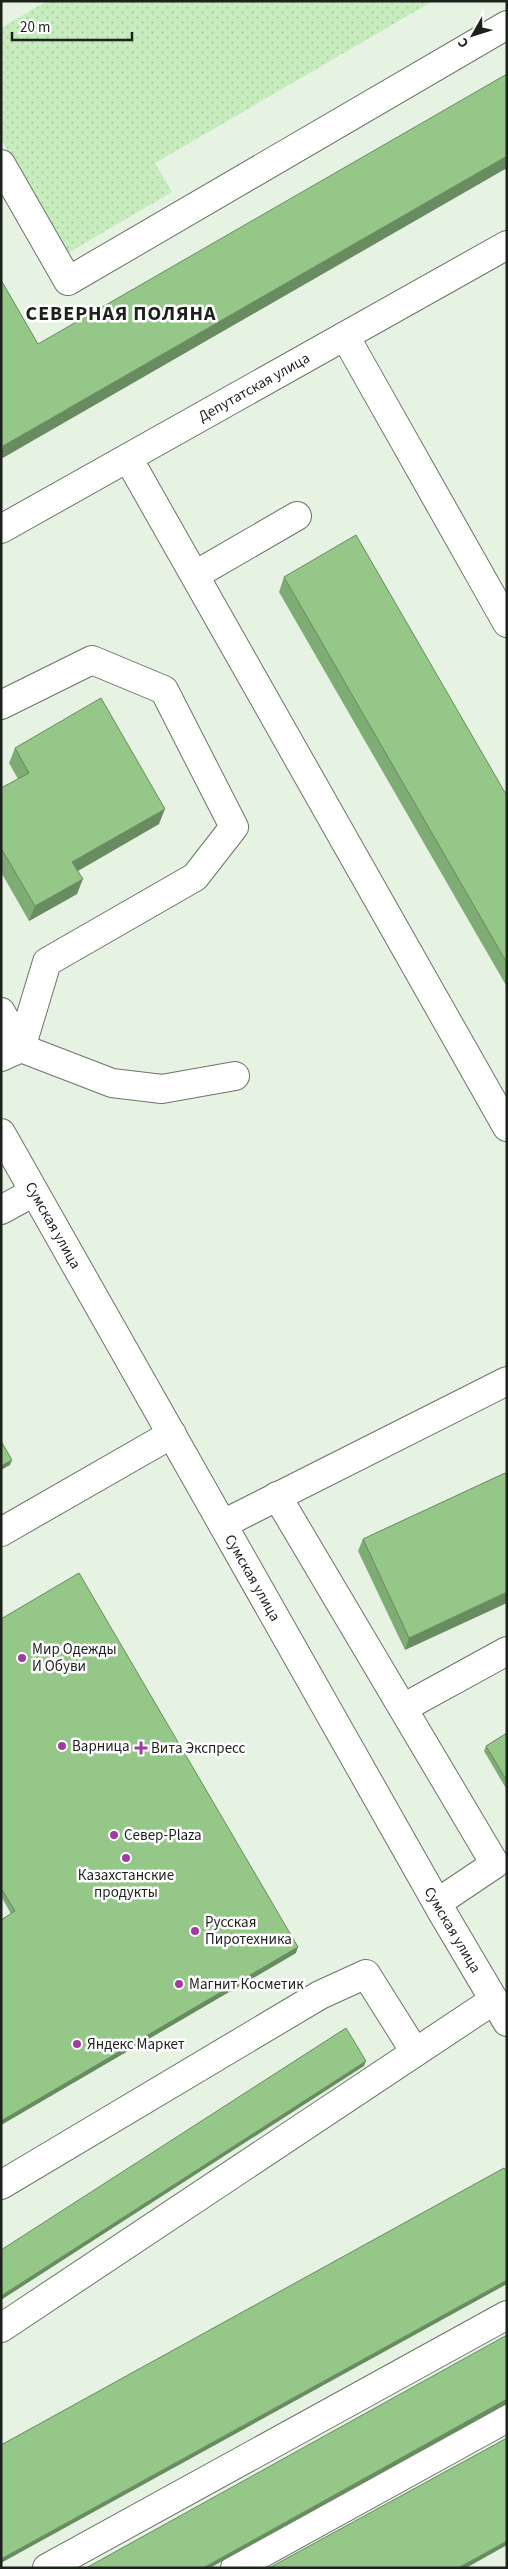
<svg xmlns="http://www.w3.org/2000/svg" width="508" height="2569" viewBox="0 0 508 2569" font-family="'Source Sans 3',sans-serif">
  <style>
    .grass { fill: url(#grass-dots) }
    .lines { fill: none; stroke-linecap: round; stroke-linejoin: round }
    .minor-casing { stroke: #697567; stroke-width: 30 }
    .minor { stroke: #fff; stroke-width: 28 }
    .wall { fill: #7fab75 }
    .shaded-wall { fill: #688b5f }
    .building { fill: #94c788; stroke: #688b5f }
    .poi-dot { fill: #a03ca2; stroke: #fff; stroke-width: 2 }
    .labels { text-anchor: middle; dominant-baseline: central; stroke-width: 5; stroke-linejoin: round; paint-order: stroke }
    .street-label { font-size: 15px; fill: #1d211c; stroke: #fff }
    .poi-label { font-size: 15px; fill: #1d211c; stroke: #fff; text-anchor: start }
    .district-label { font-size: 20px; font-weight: bold; letter-spacing: 1px; fill: #1d211c; stroke: #fff }
  </style>
  <defs>
    <pattern id="grass-dots" width="8" height="8" patternUnits="userSpaceOnUse" patternTransform="scale(1.25)"><rect width="8" height="8" fill="#c7ecbe"/><path d="M2 2h.1M6 6h.1" fill="none" stroke="#aacaa3" stroke-width="1.8" stroke-linecap="round"/></pattern>
  </defs>
  <rect width="100%" height="100%" fill="#e6f3e3"/>
  <!-- grass -->
  <path class="grass" d="M 47,1 L 433,1 L 155,163 L 172,192 L 68,253 L 1,139 L 1,28 Z"/>
  <g class="lines">
    <!-- minor casing -->
    <g class="minor-casing">
      <g id="minor">
        <path d="M 1,164 L 68,281 L 507,25"/>
        <path d="M 345,336 L 507,623"/>
        <path d="M 128,458 L 507,1127"/>
        <path id="s1" d="M 1,529 L 507,245"/>
        <path d="M 195,575 L 297,516"/>
        <path d="M 1,705 L 92,660 L 164,690 L 234,827 L 195,877 L 47,962 L 21,1048 L 1,1012"/>
        <path d="M 1,1057 L 21,1048 L 112,1083 L 162,1089 L 235,1076"/>
        <path id="s2" d="M 1,1133 L 442,1912 L 507,2022"/>
        <path d="M 1,1210 L 34,1192"/>
        <path d="M 277,1496 L 495,1864 L 437,1903"/>
        <path d="M 223,1524 L 507,1381"/>
        <path d="M 1,1532 L 172,1434"/>
        <path d="M 403,1708 L 507,1651"/>
        <path d="M 1,2185 L 320,1995 L 366,1974 L 415,2052"/>
        <path d="M 1,2328 L 494,2000"/>
        <path d="M 47,2568 L 507,2315"/>
        <path d="M 235,2568 L 507,2418"/>
      </g>
    </g>
    <!-- minor -->
    <use href="#minor" class="minor"/>
  </g>
  <!-- wall -->
  <g class="wall">
    <path d="M 284,577 L 507,796 L 507,987 L 279,592 Z"/>
    <path d="M 15,748 L 159,824 L 78,871 L 77,894 L 29,921 L 1,872 L 1,788 L 18,779 L 9,763 Z"/>
    <path d="M 505,1473 L 405,1650 L 358,1551 L 363,1539 Z"/>
    <path d="M 1,1619 L 296,1953 L 1,2125 L 1,1920 L 11,1914 L 1,1896 Z"/>
    <path d="M 507,1733 L 507,1790 L 484,1751 L 486,1746 Z"/>
  </g>
  <!-- shaded-wall -->
  <g class="shaded-wall">
    <path d="M 507,156 L 507,168 L 1,459 L 1,450 L 3,446 Z"/>
    <path d="M 165,809 L 159,824 L 67,877 L 72,862 Z"/>
    <path d="M 83,879 L 77,894 L 29,921 L 35,906 Z"/>
    <path d="M 12,1460 L 10,1465 L 1,1470 L 1,1466 Z"/>
    <path d="M 507,1592 L 507,1603 L 405,1650 L 409,1638 Z"/>
    <path d="M 298,1947 L 296,1953 L 1,2125 L 1,2121 Z"/>
    <path d="M 366,2061 L 364,2066 L 1,2300 L 1,2296 Z"/>
    <path d="M 507,2280 L 507,2284 L 1,2563 L 1,2559 Z"/>
    <path d="M 507,2399 L 507,2404 L 210,2568 L 203,2568 Z"/>
    <path d="M 507,2541 L 507,2545 L 466,2568 L 458,2568 Z"/>
  </g>
  <!-- building -->
  <g class="building">
    <path d="M 507,74 L 507,156 L 3,446 L 1,444 L 1,280 L 38,344 Z"/>
    <path d="M 356,535 L 507,796 L 507,963 L 284,577 Z"/>
    <path d="M 101,698 L 165,809 L 72,862 L 83,879 L 35,906 L 1,848 L 1,788 L 29,773 L 15,748 Z"/>
    <path d="M 1,1441 L 12,1460 L 1,1466 Z"/>
    <path d="M 505,1473 L 507,1476 L 507,1592 L 409,1638 L 363,1539 Z"/>
    <path d="M 79,1573 L 298,1947 L 1,2121 L 1,1920 L 15,1911 L 1,1888 L 1,1619 Z"/>
    <path d="M 507,1733 L 507,1781 L 486,1746 Z"/>
    <path d="M 346,2028 L 366,2061 L 1,2296 L 1,2250 Z"/>
    <path d="M 504,2168 L 507,2172 L 507,2280 L 1,2559 L 1,2445 Z"/>
    <path d="M 507,2335 L 507,2399 L 203,2568 L 86,2568 Z"/>
    <path d="M 507,2438 L 507,2541 L 458,2568 L 269,2568 Z"/>
  </g>
  <!-- markers -->
  <g class="poi-dot">
    <circle cx="22" cy="1658" r="5"/>
    <circle cx="62" cy="1746" r="5"/>
    <path d="M138.5 1740.5h5v5h5v5h-5v5h-5v-5h-5v-5h5z"/>
    <circle cx="114" cy="1835" r="5"/>
    <circle cx="126" cy="1858" r="5"/>
    <circle cx="195" cy="1931" r="5"/>
    <circle cx="179" cy="1984" r="5"/>
    <circle cx="77" cy="2044" r="5"/>
  </g>
  <g class="labels">
    <!-- street labels -->
    <g class="street-label">
      <text stroke="none"><textPath href="#s1" startOffset="290">Депутатская улица</textPath></text>
      <text stroke="none"><textPath href="#s2" startOffset="106">Сумская улица</textPath></text>
      <text stroke="none"><textPath href="#s2" startOffset="511">Сумская улица</textPath></text>
      <text stroke="none"><textPath href="#s2" startOffset="916">Сумская улица</textPath></text>
    </g>
    <!-- poi labels -->
    <g class="poi-label">
      <text x="32" y="1649">Мир Одежды<tspan x="32" dy="17">И Обуви</tspan></text>
      <text x="72" y="1746">Варница</text>
      <text x="151" y="1748">Вита Экспресс</text>
      <text x="124" y="1835">Север-Plaza</text>
      <text x="126" y="1875" text-anchor="middle">Казахстанские<tspan x="126" dy="17">продукты</tspan></text>
      <text x="205" y="1922">Русская<tspan x="205" dy="17">Пиротехника</tspan></text>
      <text x="189" y="1984">Магнит Косметик</text>
      <text x="87" y="2044">Яндекс Маркет</text>
    </g>
    <!-- district labels -->
    <g class="district-label">
      <text x="121" y="314">СЕВЕРНАЯ ПОЛЯНА</text>
    </g>
  </g>
  <!-- border -->
  <rect width="508" height="2569" fill="none" stroke="#1d211c" stroke-width="5"/>
  <!-- north arrow -->
  <g transform="translate(473 35) rotate(231)" stroke="#ffffff" stroke-width="4" paint-order="stroke">
  <path d="M0-4L9 19L0 12L-9 19Z" fill="#1d211c"/>
  <text y="-8" font-size="14" font-weight="bold" text-anchor="middle" fill="#1d211c">С</text>
  </g>
  <!-- scale -->
  <path d="M12 32v8h120v-8" fill="none" stroke="#1d211c" stroke-width="2.5"/>
  <text x="20" y="32" font-size="15" fill="#1d211c" stroke="#ffffff" stroke-width="4" paint-order="stroke">20 m</text>
</svg>
